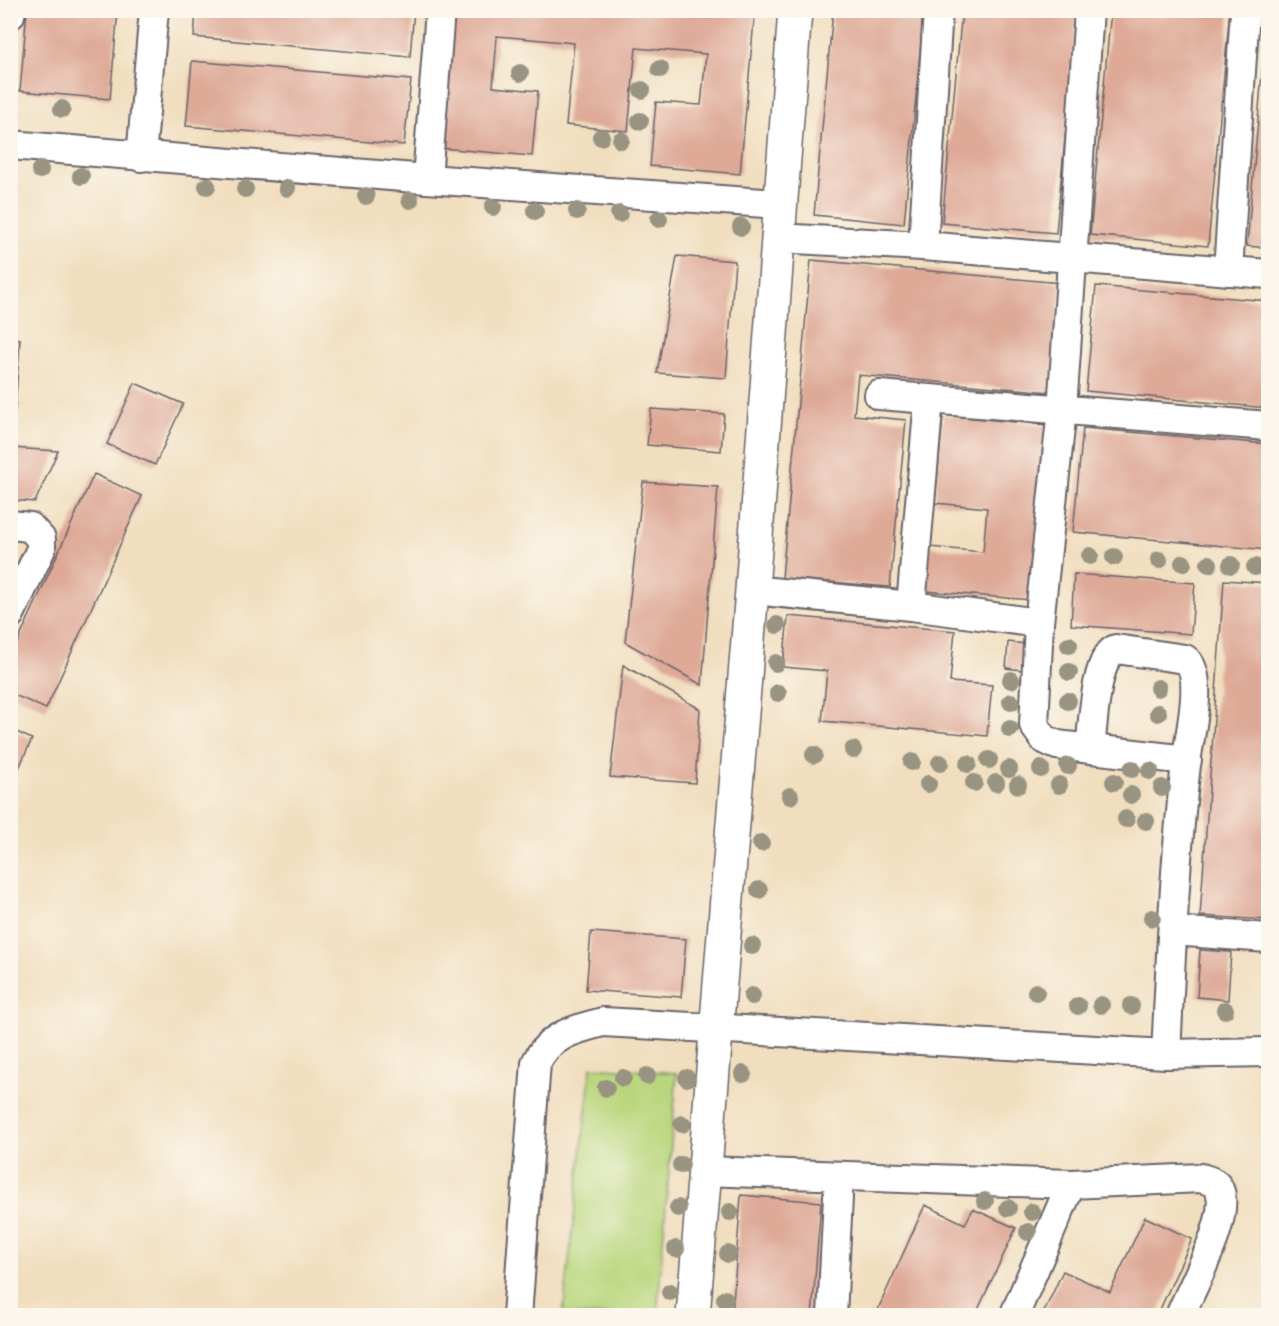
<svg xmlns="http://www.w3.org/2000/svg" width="1279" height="1326" viewBox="0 0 1279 1326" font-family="Mali,sans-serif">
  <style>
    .green { fill: #b9d67d; stroke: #6e7c5c; stroke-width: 1.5 }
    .building { fill: #dea997 }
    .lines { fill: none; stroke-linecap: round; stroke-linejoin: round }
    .street-casing { stroke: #6a6469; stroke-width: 32 }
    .secondary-casing { stroke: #6a6469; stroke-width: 36 }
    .street { stroke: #fff; stroke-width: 28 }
    .secondary { stroke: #fff; stroke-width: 33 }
    .tree { fill: #989481 }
  </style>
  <rect width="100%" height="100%" fill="#fbf7ec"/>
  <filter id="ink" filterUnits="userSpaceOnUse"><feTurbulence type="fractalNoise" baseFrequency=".0167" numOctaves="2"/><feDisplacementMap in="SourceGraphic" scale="12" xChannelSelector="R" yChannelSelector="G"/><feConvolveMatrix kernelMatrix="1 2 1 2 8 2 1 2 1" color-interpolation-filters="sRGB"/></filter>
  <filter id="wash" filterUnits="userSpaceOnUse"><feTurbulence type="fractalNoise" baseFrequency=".008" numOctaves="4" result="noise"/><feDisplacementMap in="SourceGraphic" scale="24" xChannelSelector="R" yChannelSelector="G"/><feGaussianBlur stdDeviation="1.35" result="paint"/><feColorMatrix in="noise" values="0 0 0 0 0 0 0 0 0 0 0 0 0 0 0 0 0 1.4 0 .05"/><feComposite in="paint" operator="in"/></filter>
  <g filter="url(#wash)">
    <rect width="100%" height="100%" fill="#f1debf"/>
    <!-- green -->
    <path class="green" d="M 591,1067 L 677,1073 L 657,1315 L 563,1315 Z"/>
    <g id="blocks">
      <!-- building -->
      <g class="building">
        <path d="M 27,10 L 118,10 L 110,99 L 20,91 Z"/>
        <path d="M 196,10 L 414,10 L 410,57 L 194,37 Z"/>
        <path d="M 454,10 L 755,10 L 740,174 L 650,166 L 656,102 L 701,105 L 706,54 L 636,48 L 628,131 L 595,128 L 566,125 L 574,43 L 497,36 L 493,87 L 538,91 L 532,156 L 441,148 Z"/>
        <path d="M 833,10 L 924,10 L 904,224 L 814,215 Z"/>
        <path d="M 962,10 L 1077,10 L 1056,233 L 942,223 Z"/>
        <path d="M 1111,10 L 1230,10 L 1208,246 L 1090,235 Z"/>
        <path d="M 1267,16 L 1268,16 L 1268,248 L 1247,246 Z"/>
        <path d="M 192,61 L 411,80 L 404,145 L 186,126 Z"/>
        <path d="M 677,256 L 735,261 L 726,378 L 657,373 Z"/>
        <path d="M 811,260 L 1061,283 L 1050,392 L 858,375 L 854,415 L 906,420 L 890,587 L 782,578 Z"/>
        <path d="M 1096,286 L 1268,301 L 1268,408 L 1086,391 Z"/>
        <path d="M 10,338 L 20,339 L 15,411 L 10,411 Z"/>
        <path d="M 135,383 L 183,404 L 155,465 L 107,444 Z"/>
        <path d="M 651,409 L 724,414 L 721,451 L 647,445 Z"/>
        <path d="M 943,415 L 1047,425 L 1031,600 L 926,591 L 930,547 L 983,552 L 987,508 L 935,503 Z"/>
        <path d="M 1083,428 L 1268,444 L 1268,550 L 1073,532 Z"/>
        <path d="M 10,448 L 58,451 L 35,502 L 10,500 Z"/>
        <path d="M 94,474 L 142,496 L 46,709 L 10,693 L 10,659 Z"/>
        <path d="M 643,482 L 718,487 L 702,685 L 625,642 Z"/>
        <path d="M 1074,574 L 1195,583 L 1191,634 L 1071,625 Z"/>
        <path d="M 1224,580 L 1268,583 L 1268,920 L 1200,916 Z"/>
        <path d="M 788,616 L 955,631 L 950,682 L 992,685 L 987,736 L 822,721 L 827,671 L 783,667 Z"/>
        <path d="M 1008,642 L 1025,644 L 1022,670 L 1006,668 Z"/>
        <path d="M 623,665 L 700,709 L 695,783 L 610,777 Z"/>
        <path d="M 10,729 L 32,739 L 18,770 L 10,766 Z"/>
        <path d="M 591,932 L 686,939 L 681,997 L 586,990 Z"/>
        <path d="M 1200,950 L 1231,952 L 1228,1000 L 1197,997 Z"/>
        <path d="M 741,1195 L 821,1202 L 812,1316 L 732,1316 Z"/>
        <path d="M 925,1205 L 965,1224 L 973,1209 L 1016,1228 L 975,1316 L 875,1316 Z"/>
        <path d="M 1145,1217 L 1192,1239 L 1157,1316 L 1042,1316 L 1063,1271 L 1110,1292 Z"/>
      </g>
    </g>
  </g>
  <g filter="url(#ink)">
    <use href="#blocks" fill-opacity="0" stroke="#6a6469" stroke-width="1.5"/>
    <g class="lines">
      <!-- street casing -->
      <g class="street-casing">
        <g id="street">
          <path d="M 1089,10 L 1062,410 L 1039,623 L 1034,725 L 1044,739 L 1057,745 L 1187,760"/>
          <path d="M 10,15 L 11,10"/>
          <path d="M 10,145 L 427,179 L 779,204"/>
          <path d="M 141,157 L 154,10"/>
          <path d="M 427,179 L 440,10"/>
          <path d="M 777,238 L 923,246 L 1268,274"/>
          <path d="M 923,246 L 938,10"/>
          <path d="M 1228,271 L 1245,10"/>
          <path d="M 879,395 L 1268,426"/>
          <path d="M 10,525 L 30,527 L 41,539 L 41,549 L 10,614"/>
          <path d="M 752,590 L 911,606 L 1039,623"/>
          <path d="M 911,606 L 929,399"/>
          <path d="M 1173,931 L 1268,938"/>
          <path d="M 1166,1054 L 1268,1052"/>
          <path d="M 704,1171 L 1071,1184 L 1201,1178 C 1207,1180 1214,1181 1218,1187 C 1234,1213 1191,1288 1180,1316"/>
          <path d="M 517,1316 L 536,1063 C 549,1035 576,1029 603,1022 L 1166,1054 C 1171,955 1175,854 1187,756 C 1190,733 1205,673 1185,659 L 1116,649 C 1095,656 1093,728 1090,749"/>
          <path d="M 832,1316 L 839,1177"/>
          <path d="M 1014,1316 L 1071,1184"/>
        </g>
      </g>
      <!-- secondary casing -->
      <g class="secondary-casing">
        <path id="secondary" d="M 693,1316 L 752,590 L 795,10"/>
      </g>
      <!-- street -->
      <use href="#street" class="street"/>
      <!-- secondary -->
      <use href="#secondary" class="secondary"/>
    </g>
    <!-- trees -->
    <g class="tree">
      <circle cx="660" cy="69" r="9"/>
      <circle cx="520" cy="73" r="9"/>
      <circle cx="642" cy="90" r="9"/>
      <circle cx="62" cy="109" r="9"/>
      <circle cx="640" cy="121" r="9"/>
      <circle cx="601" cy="137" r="9"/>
      <circle cx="621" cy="140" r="9"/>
      <circle cx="40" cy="170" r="9"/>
      <circle cx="81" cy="176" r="9"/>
      <circle cx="207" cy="186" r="9"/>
      <circle cx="287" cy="188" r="9"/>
      <circle cx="245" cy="189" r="9"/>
      <circle cx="366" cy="196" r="9"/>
      <circle cx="410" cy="200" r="9"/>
      <circle cx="493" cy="207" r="9"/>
      <circle cx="535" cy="211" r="9"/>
      <circle cx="577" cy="211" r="9"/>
      <circle cx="619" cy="214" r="9"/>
      <circle cx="659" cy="219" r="9"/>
      <circle cx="741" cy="227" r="9"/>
      <circle cx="1090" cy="556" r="9"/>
      <circle cx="1114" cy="557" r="9"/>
      <circle cx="1159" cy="560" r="9"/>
      <circle cx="1183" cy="563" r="9"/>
      <circle cx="1209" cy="564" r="9"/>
      <circle cx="1231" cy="565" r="9"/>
      <circle cx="1255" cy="567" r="9"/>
      <circle cx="777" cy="625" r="9"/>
      <circle cx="1069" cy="645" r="9"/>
      <circle cx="776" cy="663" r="9"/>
      <circle cx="1069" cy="672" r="9"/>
      <circle cx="1011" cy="680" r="9"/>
      <circle cx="1158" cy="688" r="9"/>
      <circle cx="778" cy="693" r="9"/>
      <circle cx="1068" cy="701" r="9"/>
      <circle cx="1011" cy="702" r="9"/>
      <circle cx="1158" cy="713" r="9"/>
      <circle cx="1010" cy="729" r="9"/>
      <circle cx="853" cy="750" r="9"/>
      <circle cx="814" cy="755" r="9"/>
      <circle cx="989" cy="760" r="9"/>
      <circle cx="912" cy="762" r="9"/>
      <circle cx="940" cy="763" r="9"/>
      <circle cx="968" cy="764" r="9"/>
      <circle cx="1068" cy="766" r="9"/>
      <circle cx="1009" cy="769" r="9"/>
      <circle cx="1041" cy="769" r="9"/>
      <circle cx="1132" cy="769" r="9"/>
      <circle cx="1150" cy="771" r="9"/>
      <circle cx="1114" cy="782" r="9"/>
      <circle cx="974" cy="783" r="9"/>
      <circle cx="996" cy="783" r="9"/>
      <circle cx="928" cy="784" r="9"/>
      <circle cx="1018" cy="785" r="9"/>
      <circle cx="1059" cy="785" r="9"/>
      <circle cx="1162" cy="788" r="9"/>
      <circle cx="1131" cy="795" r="9"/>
      <circle cx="790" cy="796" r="9"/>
      <circle cx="1126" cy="819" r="9"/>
      <circle cx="1146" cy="821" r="9"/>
      <circle cx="761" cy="843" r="9"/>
      <circle cx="759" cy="890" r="9"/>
      <circle cx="1152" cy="918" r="9"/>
      <circle cx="752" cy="946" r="9"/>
      <circle cx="1036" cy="992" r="9"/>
      <circle cx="752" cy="996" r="9"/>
      <circle cx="1101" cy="1005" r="9"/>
      <circle cx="1078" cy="1006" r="9"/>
      <circle cx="1131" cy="1006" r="9"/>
      <circle cx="1225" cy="1010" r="9"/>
      <circle cx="743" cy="1074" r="9"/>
      <circle cx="647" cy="1076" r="9"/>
      <circle cx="623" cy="1078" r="9"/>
      <circle cx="687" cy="1078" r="9"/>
      <circle cx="606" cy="1088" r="9"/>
      <circle cx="682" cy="1124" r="9"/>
      <circle cx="681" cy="1165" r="9"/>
      <circle cx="985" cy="1201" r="9"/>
      <circle cx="678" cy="1208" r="9"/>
      <circle cx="1008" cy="1208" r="9"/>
      <circle cx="730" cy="1212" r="9"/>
      <circle cx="1032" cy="1212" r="9"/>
      <circle cx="1028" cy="1232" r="9"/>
      <circle cx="676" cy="1249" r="9"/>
      <circle cx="728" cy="1254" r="9"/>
      <circle cx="670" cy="1292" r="9"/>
      <circle cx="725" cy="1299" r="9"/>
    </g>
  </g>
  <!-- margin -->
  <rect width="1279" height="1326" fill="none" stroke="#fbf7ec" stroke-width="36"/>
</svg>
